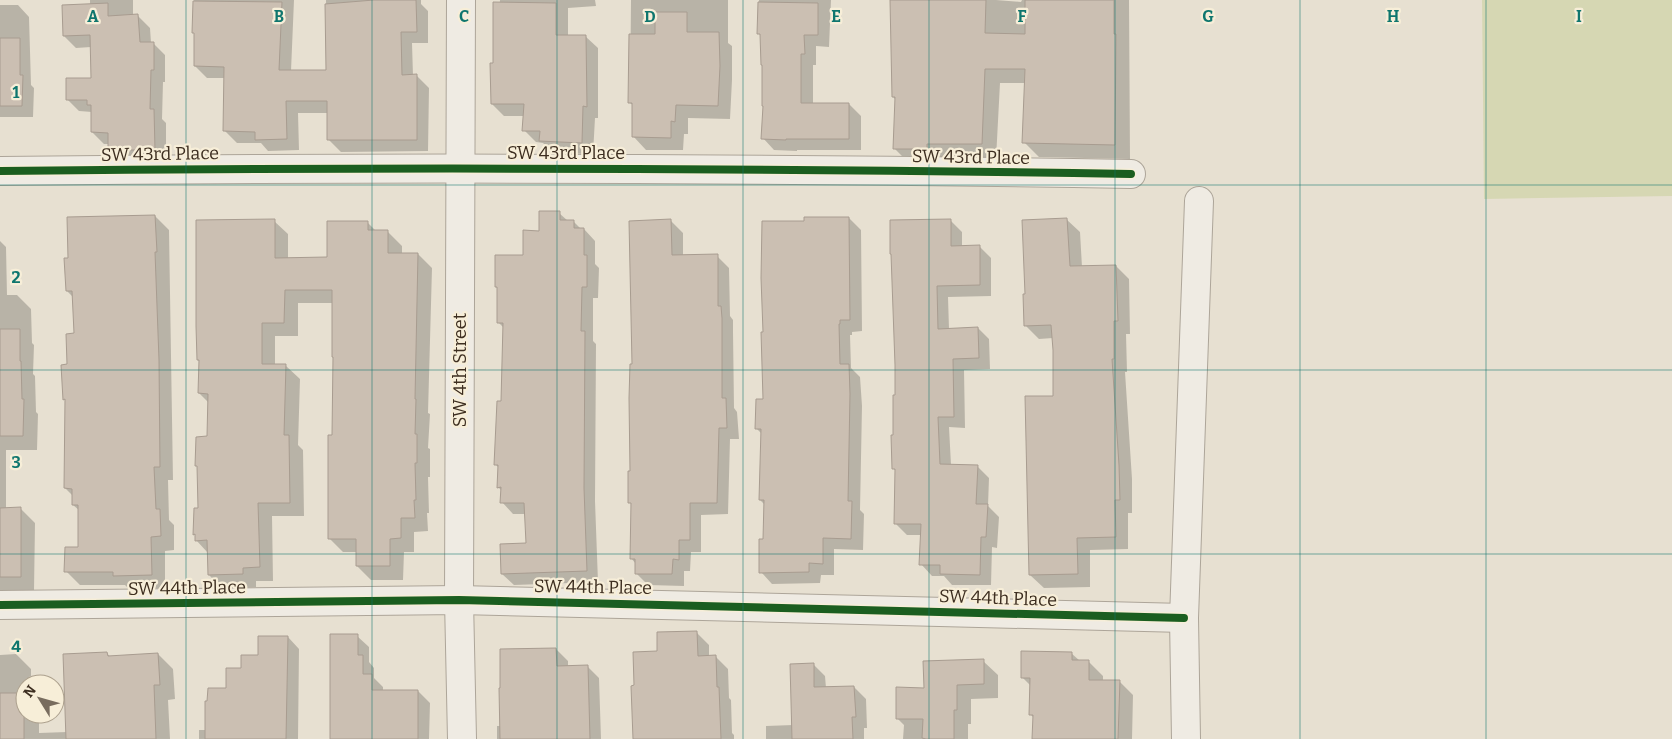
<svg xmlns="http://www.w3.org/2000/svg" width="1672" height="739" viewBox="0 0 1672 739" font-family="Bitter,serif">
  <style>
    .green { fill: #d6d7b3 }
    .shadow { fill: #0003 }
    .building { fill: #cbbfb2; stroke: #a89c90 }
    .lines { fill: none; stroke-linecap: round; stroke-linejoin: round }
    .minor-casing { stroke: #ada599; stroke-width: 30 }
    .minor { stroke: #efebe3; stroke-width: 28 }
    .cycleway-casing { stroke: #f7eed8; stroke-width: 11 }
    .cycleway { stroke: #1b5e20; stroke-width: 8 }
    .grid { fill: none; stroke: #0f766e; stroke-width: 1; stroke-opacity: 0.55 }
    .labels { text-anchor: middle; dominant-baseline: central; stroke-width: 4.5; stroke-linejoin: round; paint-order: stroke }
    .street-label { font-size: 18px; fill: #3d2e20; stroke: #f7eed8 }
    .grid-label { font-size: 16px; text-anchor: middle; font-weight: bold; fill: #0f766e; stroke: #f7eed8; stroke-width: 4.5; stroke-linejoin: round; paint-order: stroke }
  </style>
  <rect width="100%" height="100%" fill="#e7e0d1"/>
  <!-- green -->
  <path class="green" d="M 1482,0 L 1672,0 L 1672,196 L 1484,199 Z"/>
  <!-- shadow -->
  <g class="shadow">
    <path d="M 90,0 L 133,0 L 133,16 L 138,16 L 150,28 L 151,43 L 153,43 L 165,55 L 165,82 L 163,82 L 162,119 L 166,123 L 166,162 L 121,161 L 109,149 L 109,144 L 104,144 L 92,132 L 92,112 L 79,111 L 67,99 L 92,79 L 91,47 L 76,48 L 64,36 L 90,5 Z"/>
    <path d="M 194,0 L 294,0 L 291,71 L 327,71 L 326,0 L 421,0 L 421,4 L 428,11 L 428,43 L 412,43 L 413,76 L 417,76 L 429,88 L 428,151 L 341,152 L 329,140 L 328,113 L 298,113 L 299,150 L 268,151 L 261,143 L 237,143 L 225,131 L 225,78 L 207,78 L 195,66 Z"/>
    <path d="M 500,0 L 595,0 L 596,6 L 568,8 L 568,37 L 585,36 L 598,48 L 598,118 L 595,118 L 593,154 L 553,153 L 543,143 L 536,142 L 524,130 L 524,116 L 504,116 L 492,104 Z"/>
    <path d="M 631,0 L 728,0 L 728,43 L 732,46 L 732,80 L 730,119 L 688,118 L 688,134 L 684,134 L 683,150 L 646,150 L 633,136 L 634,106 L 630,103 Z"/>
    <path d="M 759,0 L 831,0 L 829,47 L 816,46 L 816,65 L 813,65 L 813,104 L 849,104 L 861,116 L 861,150 L 797,150 L 797,151 L 774,150 L 763,138 L 765,107 L 762,36 L 758,33 Z"/>
    <path d="M 892,0 L 996,0 L 1021,2 L 1022,0 L 1129,0 L 1130,159 L 1039,157 L 1024,142 L 1025,83 L 1000,83 L 996,159 L 909,163 L 894,148 L 896,100 L 893,97 Z"/>
    <path d="M 0,5 L 18,5 L 29,17 L 31,85 L 34,88 L 33,117 L 0,117 Z"/>
    <path d="M 559,213 L 568,221 L 573,221 L 581,229 L 584,229 L 595,241 L 595,264 L 599,268 L 598,298 L 593,298 L 593,341 L 596,344 L 595,501 L 598,582 L 514,585 L 502,574 L 527,545 L 526,514 L 513,514 L 502,502 L 502,491 L 498,487 L 499,468 L 495,464 L 502,402 L 504,328 L 498,322 L 498,289 L 496,287 L 524,256 L 540,232 Z"/>
    <path d="M 155,216 L 169,230 L 173,480 L 168,480 L 169,520 L 174,525 L 174,550 L 165,551 L 165,588 L 129,589 L 125,585 L 80,585 L 66,571 L 79,548 L 80,511 L 73,505 L 73,496 L 65,488 L 66,401 L 64,399 L 68,365 L 75,335 L 73,297 L 67,291 Z"/>
    <path d="M 849,218 L 861,230 L 862,331 L 852,332 L 852,335 L 850,335 L 851,368 L 860,377 L 862,406 L 860,510 L 864,514 L 863,550 L 834,549 L 834,575 L 821,575 L 820,583 L 772,584 L 761,572 L 764,540 L 765,505 L 760,500 L 762,434 L 756,428 L 764,401 L 764,333 L 806,223 Z"/>
    <path d="M 1066,219 L 1080,232 L 1082,267 L 1116,266 L 1129,279 L 1130,334 L 1126,334 L 1127,372 L 1125,372 L 1132,479 L 1132,513 L 1128,513 L 1128,549 L 1090,550 L 1090,587 L 1044,588 L 1030,575 L 1054,398 L 1053,338 L 1039,339 L 1026,326 L 1026,295 Z"/>
    <path d="M 274,221 L 288,234 L 288,259 L 328,259 L 367,222 L 377,232 L 388,232 L 402,246 L 402,254 L 418,254 L 432,268 L 428,413 L 430,414 L 428,448 L 430,449 L 430,477 L 428,477 L 429,513 L 427,513 L 428,531 L 414,532 L 414,552 L 404,552 L 403,580 L 371,580 L 357,566 L 357,552 L 343,552 L 329,538 L 334,436 L 333,303 L 298,303 L 298,336 L 275,336 L 275,365 L 286,366 L 300,379 L 298,445 L 303,450 L 304,516 L 272,516 L 273,581 L 256,581 L 256,587 L 223,589 L 209,575 L 208,553 L 196,540 L 196,536 L 194,534 L 208,438 L 209,403 L 199,393 L 200,362 L 198,360 Z"/>
    <path d="M 671,221 L 683,233 L 683,256 L 717,256 L 729,268 L 730,316 L 733,320 L 733,331 L 734,408 L 737,412 L 739,439 L 730,439 L 728,514 L 701,515 L 701,552 L 691,552 L 690,571 L 684,571 L 684,586 L 648,585 L 636,573 L 636,564 L 631,558 L 632,524 L 629,472 L 632,472 L 633,365 Z"/>
    <path d="M 951,221 L 962,232 L 962,247 L 979,246 L 991,258 L 991,296 L 948,297 L 949,329 L 978,328 L 989,339 L 990,369 L 964,370 L 965,428 L 949,427 L 951,465 L 977,466 L 989,478 L 988,506 L 999,517 L 997,548 L 992,547 L 991,585 L 952,585 L 944,576 L 932,576 L 921,564 L 922,535 L 907,535 L 896,524 L 896,471 L 893,468 L 896,396 Z"/>
    <path d="M 0,241 L 6,247 L 7,295 L 17,295 L 31,309 L 32,343 L 34,345 L 33,374 L 35,376 L 36,412 L 38,414 L 37,450 L 6,450 L 6,509 L 21,509 L 35,523 L 34,591 L 0,590 Z"/>
    <path d="M 697,633 L 709,645 L 709,657 L 716,657 L 728,669 L 729,698 L 731,700 L 732,733 L 734,735 L 734,739 L 634,739 L 635,687 L 658,653 Z"/>
    <path d="M 357,636 L 369,647 L 369,662 L 374,668 L 374,678 L 383,687 L 383,691 L 418,691 L 430,703 L 429,739 L 332,739 Z"/>
    <path d="M 288,637 L 299,649 L 298,739 L 199,739 L 199,730 L 206,730 L 227,689 L 243,669 Z"/>
    <path d="M 556,649 L 568,661 L 568,667 L 587,666 L 599,678 L 601,739 L 497,739 L 497,726 L 501,726 Z"/>
    <path d="M 1071,653 L 1080,661 L 1088,661 L 1103,676 L 1103,681 L 1119,681 L 1133,695 L 1132,739 L 1034,739 L 1034,718 L 1030,714 L 1031,686 L 1022,677 Z"/>
    <path d="M 16,654 L 31,669 L 31,684 L 25,684 L 25,714 L 39,714 L 39,733 L 67,732 L 107,654 L 111,657 L 158,654 L 173,669 L 175,699 L 168,700 L 170,739 L 0,739 L 0,655 Z"/>
    <path d="M 983,661 L 998,675 L 998,698 L 971,699 L 971,724 L 968,724 L 968,739 L 903,739 L 904,725 L 897,718 L 925,689 Z"/>
    <path d="M 813,664 L 825,676 L 826,688 L 854,687 L 866,699 L 867,728 L 864,728 L 864,739 L 766,739 L 766,726 L 793,725 Z"/>
  </g>
  <!-- building -->
  <g class="building">
    <path d="M 374,0 L 416,0 L 417,32 L 401,32 L 402,75 L 417,74 L 417,140 L 327,140 L 327,101 L 286,101 L 287,139 L 255,140 L 255,132 L 223,131 L 224,67 L 194,66 L 194,33 L 192,33 L 193,1 L 282,2 L 279,70 L 326,70 L 325,4 Z"/>
    <path d="M 890,0 L 986,0 L 985,33 L 1025,34 L 1025,0 L 1114,0 L 1114,34 L 1116,34 L 1115,145 L 1022,143 L 1025,69 L 985,69 L 982,144 L 927,144 L 927,149 L 893,149 L 895,97 L 892,97 Z"/>
    <path d="M 493,2 L 556,3 L 556,35 L 586,35 L 587,107 L 583,106 L 582,143 L 539,141 L 540,131 L 522,131 L 524,104 L 491,104 L 490,63 L 493,63 Z"/>
    <path d="M 758,2 L 818,3 L 818,35 L 804,35 L 805,54 L 801,54 L 801,103 L 849,103 L 849,139 L 786,139 L 786,140 L 761,139 L 763,106 L 762,106 L 762,65 L 761,65 L 760,34 L 757,34 Z"/>
    <path d="M 108,3 L 108,16 L 138,14 L 140,42 L 154,42 L 154,70 L 151,70 L 150,109 L 154,109 L 155,150 L 108,150 L 108,133 L 91,132 L 91,105 L 87,105 L 87,100 L 66,100 L 66,78 L 91,78 L 90,35 L 63,36 L 62,5 Z"/>
    <path d="M 655,12 L 687,12 L 687,32 L 719,32 L 720,66 L 718,106 L 676,105 L 675,122 L 671,121 L 671,138 L 632,137 L 632,103 L 628,103 L 629,34 L 655,34 Z"/>
    <path d="M 0,38 L 20,38 L 20,75 L 23,75 L 22,106 L 0,106 Z"/>
    <path d="M 539,211 L 560,211 L 560,220 L 574,220 L 574,228 L 584,228 L 584,255 L 587,255 L 587,287 L 582,287 L 581,331 L 585,331 L 584,488 L 587,571 L 501,574 L 500,544 L 526,543 L 524,503 L 500,503 L 501,487 L 497,488 L 498,465 L 494,465 L 497,401 L 501,401 L 503,323 L 497,323 L 497,287 L 495,287 L 495,255 L 523,255 L 523,230 L 539,231 Z"/>
    <path d="M 155,215 L 157,252 L 155,252 L 159,360 L 160,467 L 154,467 L 156,509 L 160,509 L 161,536 L 151,537 L 152,575 L 113,576 L 113,572 L 64,572 L 65,547 L 78,547 L 78,505 L 72,505 L 72,489 L 64,488 L 65,399 L 63,400 L 61,365 L 67,364 L 66,334 L 74,333 L 72,291 L 66,291 L 64,258 L 68,258 L 67,217 Z"/>
    <path d="M 804,217 L 849,217 L 850,320 L 840,320 L 840,324 L 839,324 L 840,364 L 849,364 L 850,394 L 848,501 L 852,501 L 851,539 L 823,538 L 823,564 L 809,563 L 809,572 L 759,573 L 759,539 L 763,539 L 764,500 L 759,500 L 761,429 L 755,429 L 756,399 L 763,399 L 761,332 L 763,332 L 761,278 L 762,221 L 804,221 Z"/>
    <path d="M 1067,218 L 1070,266 L 1116,265 L 1118,321 L 1114,321 L 1114,359 L 1112,359 L 1119,465 L 1120,500 L 1115,500 L 1116,537 L 1077,538 L 1078,574 L 1029,575 L 1025,396 L 1053,396 L 1053,350 L 1051,325 L 1024,326 L 1023,294 L 1025,294 L 1022,220 Z"/>
    <path d="M 275,219 L 275,258 L 327,257 L 327,221 L 368,221 L 368,230 L 388,230 L 388,253 L 418,253 L 415,399 L 416,399 L 415,434 L 417,434 L 417,463 L 415,463 L 416,500 L 414,500 L 415,518 L 401,518 L 401,538 L 390,539 L 390,566 L 356,566 L 356,539 L 328,539 L 328,435 L 332,435 L 333,357 L 332,357 L 332,290 L 285,290 L 284,323 L 262,323 L 262,364 L 286,364 L 284,435 L 289,435 L 290,503 L 258,503 L 260,567 L 243,568 L 243,574 L 208,575 L 207,540 L 195,541 L 195,534 L 193,535 L 194,508 L 198,508 L 197,466 L 195,466 L 196,437 L 207,436 L 208,394 L 198,393 L 199,360 L 197,360 L 196,326 L 196,220 Z"/>
    <path d="M 671,219 L 672,255 L 718,254 L 718,306 L 721,306 L 722,318 L 722,398 L 726,398 L 727,428 L 719,428 L 717,503 L 690,503 L 690,540 L 679,540 L 679,560 L 673,559 L 672,574 L 635,574 L 635,559 L 630,559 L 631,503 L 628,503 L 628,471 L 630,471 L 629,398 L 630,364 L 632,364 L 629,221 Z"/>
    <path d="M 951,219 L 951,246 L 980,245 L 980,285 L 937,286 L 938,329 L 978,327 L 979,358 L 953,359 L 954,417 L 938,417 L 940,464 L 978,465 L 976,504 L 988,504 L 986,537 L 981,537 L 980,575 L 940,574 L 940,565 L 919,565 L 921,524 L 894,524 L 895,469 L 892,469 L 891,435 L 893,435 L 893,395 L 895,395 L 895,365 L 891,254 L 890,254 L 890,220 Z"/>
    <path d="M 0,329 L 20,329 L 20,361 L 21,361 L 22,399 L 24,399 L 23,436 L 0,436 Z"/>
    <path d="M 21,507 L 21,577 L 0,577 L 0,508 Z"/>
    <path d="M 697,631 L 698,656 L 716,655 L 717,687 L 719,687 L 721,739 L 633,739 L 631,686 L 634,685 L 633,652 L 657,651 L 657,632 Z"/>
    <path d="M 330,634 L 358,634 L 358,655 L 363,655 L 363,674 L 372,674 L 372,690 L 418,690 L 418,739 L 330,739 Z"/>
    <path d="M 258,636 L 288,636 L 286,739 L 205,739 L 205,701 L 207,701 L 208,688 L 226,688 L 226,668 L 241,668 L 241,655 L 258,655 Z"/>
    <path d="M 556,648 L 557,666 L 588,665 L 590,739 L 500,739 L 499,688 L 500,688 L 500,649 Z"/>
    <path d="M 1021,651 L 1072,652 L 1072,660 L 1089,660 L 1089,680 L 1120,680 L 1118,739 L 1032,739 L 1033,715 L 1029,715 L 1030,678 L 1021,678 Z"/>
    <path d="M 107,652 L 108,656 L 158,653 L 160,685 L 154,685 L 156,739 L 66,739 L 63,654 Z"/>
    <path d="M 984,659 L 984,684 L 957,685 L 957,710 L 954,710 L 954,739 L 926,739 L 922,738 L 923,719 L 896,719 L 896,687 L 924,688 L 923,661 Z"/>
    <path d="M 814,663 L 814,687 L 854,686 L 856,717 L 852,717 L 853,739 L 792,739 L 790,664 Z"/>
    <rect x="0" y="693" width="24" height="46"/>
  </g>
  <g class="lines">
    <!-- minor casing -->
    <g class="minor-casing">
      <g id="minor">
        <path d="M 461,0 L 459,600 L 462,739"/>
        <path d="M 0,171 C 377,167 754,168 1131,174"/>
        <path d="M 0,605 L 459,600 L 1184,618"/>
        <path d="M 1186,739 L 1184,618 L 1199,201"/>
      </g>
    </g>
    <!-- minor -->
    <use href="#minor" class="minor"/>
    <!-- cycleway casing -->
    <g class="cycleway-casing">
      <g id="cycleway">
        <path d="M 0,171 C 377,167 754,168 1131,174"/>
        <path d="M 0,605 L 459,600 L 1184,618"/>
      </g>
    </g>
    <!-- cycleway -->
    <use href="#cycleway" class="cycleway"/>
  </g>
  <!-- grid -->
  <path class="grid" d="M 186,0 L 186,739M 372,0 L 372,739M 557,0 L 557,739M 743,0 L 743,739M 929,0 L 929,739M 1115,0 L 1115,739M 1300,0 L 1300,739M 1486,0 L 1486,739M 0,185 L 1672,185M 0,370 L 1672,370M 0,554 L 1672,554"/>
  <g class="labels">
    <!-- street labels -->
    <g class="street-label">
      <text x="566" y="153">SW 43rd Place</text>
      <text transform="translate(160 154) rotate(-1)">SW 43rd Place</text>
      <text transform="translate(971 157) rotate(1)">SW 43rd Place</text>
      <text transform="translate(460 370) rotate(-90)">SW 4th Street</text>
      <text transform="translate(593 587) rotate(1)">SW 44th Place</text>
      <text transform="translate(187 588) rotate(-1)">SW 44th Place</text>
      <text transform="translate(998 598) rotate(2)">SW 44th Place</text>
    </g>
  </g>
  <g class="grid-label">
    <text x="93" y="22">A</text>
    <text x="279" y="22">B</text>
    <text x="464" y="22">C</text>
    <text x="650" y="22">D</text>
    <text x="836" y="22">E</text>
    <text x="1022" y="22">F</text>
    <text x="1208" y="22">G</text>
    <text x="1393" y="22">H</text>
    <text x="1579" y="22">I</text>
    <text x="16" y="98">1</text>
    <text x="16" y="283">2</text>
    <text x="16" y="468">3</text>
    <text x="16" y="652">4</text>
  </g>
  <!-- north arrow -->
  <g transform="translate(40 699) rotate(307)"><circle r="24" fill="#f7eed8" stroke="#ada18e"/>
  <path d="M0-4L9 19L0 12L-9 19Z" fill="#786c5e"/>
  <text y="-8" font-size="14" font-weight="bold" text-anchor="middle" fill="#3d2e20">N</text>
  </g>
</svg>
